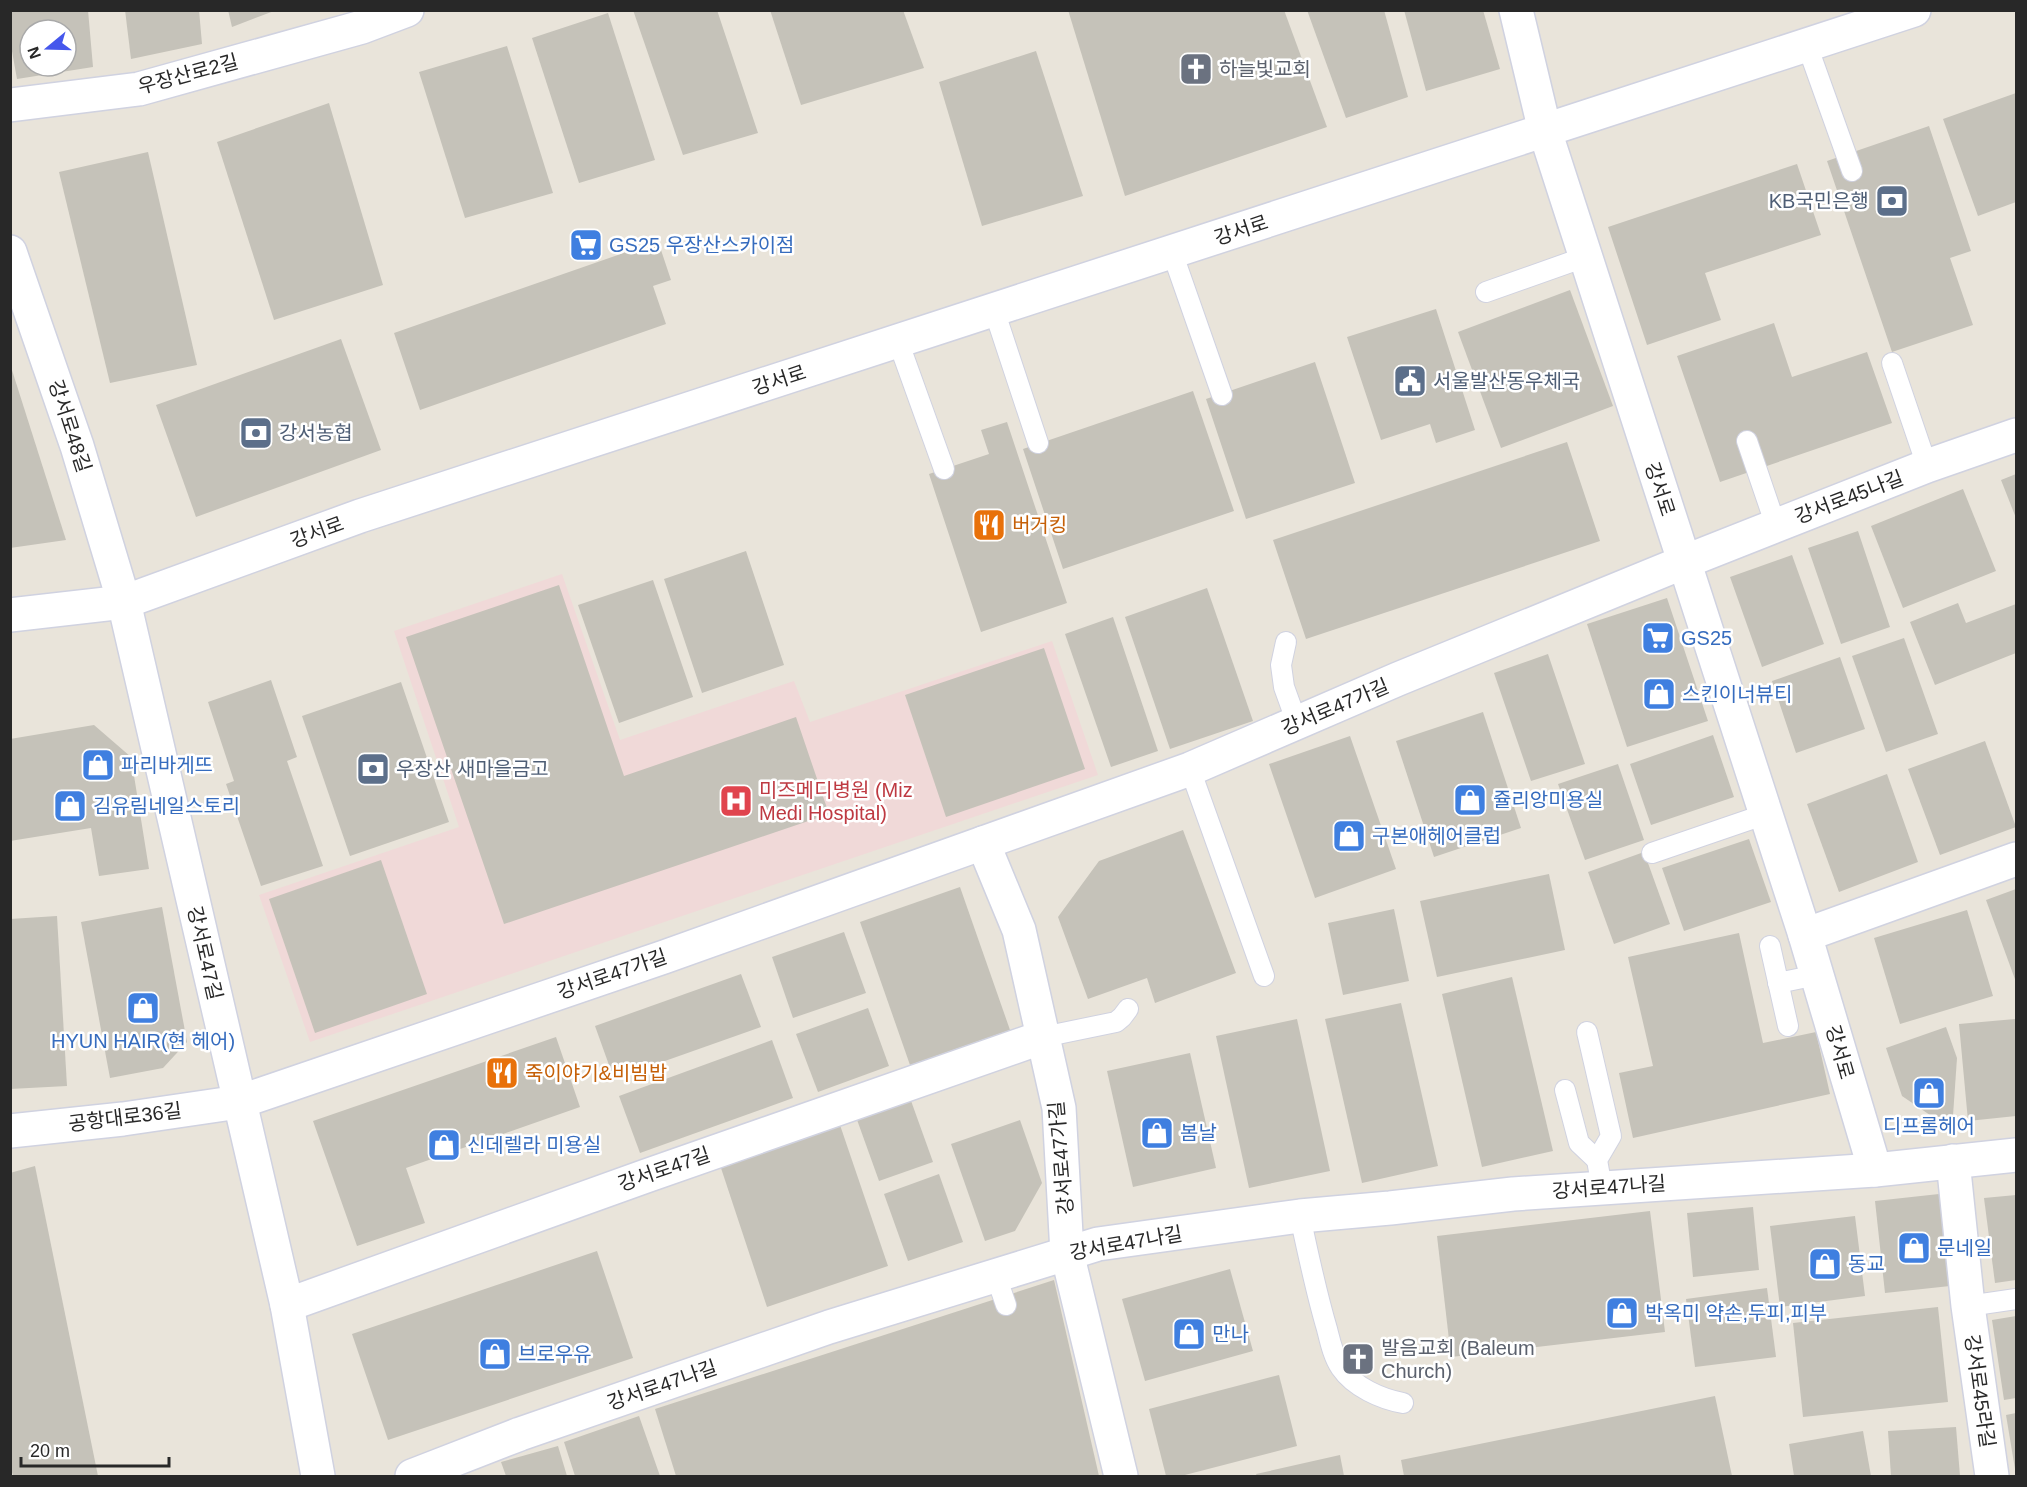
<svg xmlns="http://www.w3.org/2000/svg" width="2027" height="1487" viewBox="0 0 2027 1487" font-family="Helvetica,'Noto Sans KR',sans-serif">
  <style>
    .medical { fill: #f0d9d8 }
    .building { fill: #c5c2b9; fill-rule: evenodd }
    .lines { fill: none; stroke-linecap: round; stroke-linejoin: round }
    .service-casing { stroke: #d0d2e0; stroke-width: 22 }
    .minor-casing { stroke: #d0d2e0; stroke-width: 36 }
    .tertiary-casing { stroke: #d0d2e0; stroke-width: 36 }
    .secondary-casing { stroke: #d0d2e0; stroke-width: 36 }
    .service { stroke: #fff; stroke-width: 20 }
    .minor { stroke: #fff; stroke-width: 33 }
    .tertiary { stroke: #fff; stroke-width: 33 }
    .secondary { stroke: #fff; stroke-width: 33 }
    .labels { text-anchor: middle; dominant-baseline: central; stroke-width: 5; stroke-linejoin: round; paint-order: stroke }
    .worship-label { font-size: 20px; fill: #5b616d; stroke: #fff; text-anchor: start }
    .street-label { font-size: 20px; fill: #282828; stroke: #fff }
    .service-label { font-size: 20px; fill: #4e5e75; stroke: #fff; text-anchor: start }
    .shop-label { font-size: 20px; fill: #366cbe; stroke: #fff; text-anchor: start }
    .food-label { font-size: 20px; fill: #c56008; stroke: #fff; text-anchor: start }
    .health-label { font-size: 20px; fill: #be3a42; stroke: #fff; text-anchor: start }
  </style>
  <rect width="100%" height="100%" fill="#e9e4da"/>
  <!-- medical -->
  <path class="medical" d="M 562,574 L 620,740 L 794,681 L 810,722 L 1052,641 L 1098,775 L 310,1042 L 259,895 L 459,827 L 394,631 Z"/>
  <!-- building -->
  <g class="building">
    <path d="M 10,10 L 88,10 L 93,67 L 17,79 L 10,40 ZM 30,30 L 66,30 L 66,66 L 30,66 Z"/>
    <path d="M 125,10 L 199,10 L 202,44 L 131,59 Z"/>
    <path d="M 228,10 L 274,10 L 274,11 L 232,27 Z"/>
    <path d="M 633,10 L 717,10 L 758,133 L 683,155 Z"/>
    <path d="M 770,10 L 903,10 L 924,68 L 801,105 Z"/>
    <path d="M 1068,10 L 1284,10 L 1327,127 L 1125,196 Z"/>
    <path d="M 1307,10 L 1384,10 L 1408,97 L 1346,118 Z"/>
    <path d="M 1404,10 L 1483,10 L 1500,69 L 1426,91 Z"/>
    <path d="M 608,13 L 655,160 L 579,183 L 532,38 Z"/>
    <path d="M 507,46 L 553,193 L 465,218 L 419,72 Z"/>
    <path d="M 1036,51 L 1083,196 L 982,226 L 939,82 Z"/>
    <path d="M 2016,93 L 2016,202 L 1978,216 L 1943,119 Z"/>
    <path d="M 329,103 L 383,285 L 274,320 L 217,142 Z"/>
    <path d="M 1929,126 L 1971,251 L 1950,258 L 1973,325 L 1892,352 L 1827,161 Z"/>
    <path d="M 148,152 L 197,365 L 110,383 L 59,172 Z"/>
    <path d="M 1797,164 L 1821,235 L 1705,273 L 1721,320 L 1647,345 L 1608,227 Z"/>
    <path d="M 658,241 L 671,280 L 653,286 L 666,324 L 420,410 L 394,333 Z"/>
    <path d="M 1570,290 L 1613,406 L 1501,448 L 1458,332 Z"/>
    <path d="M 1436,309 L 1475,430 L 1436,443 L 1430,424 L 1381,440 L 1347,337 Z"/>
    <path d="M 1774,323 L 1792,377 L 1867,352 L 1892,423 L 1720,482 L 1677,356 Z"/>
    <path d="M 341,339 L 381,450 L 196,517 L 156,405 Z"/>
    <path d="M 1315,362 L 1355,483 L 1246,519 L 1206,399 Z"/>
    <path d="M 11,367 L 66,540 L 10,548 Z"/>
    <path d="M 1193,391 L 1234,511 L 1063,569 L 1023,449 Z"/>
    <path d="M 1007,422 L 1067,603 L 981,632 L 929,474 L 989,454 L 981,430 Z"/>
    <path d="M 1567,442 L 1600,541 L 1306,639 L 1273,540 Z"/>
    <path d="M 2016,474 L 2016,518 L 2001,480 Z"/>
    <path d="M 1963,489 L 1996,571 L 1903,608 L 1871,526 Z"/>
    <path d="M 1858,531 L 1890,627 L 1841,644 L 1808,548 Z"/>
    <path d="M 746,551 L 784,665 L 702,693 L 664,579 Z"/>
    <path d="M 1792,555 L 1824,644 L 1762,667 L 1730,577 Z"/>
    <path d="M 653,580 L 693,697 L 619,723 L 578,605 Z"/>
    <path d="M 559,585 L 624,776 L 796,717 L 829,814 L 504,924 L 406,637 Z"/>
    <path d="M 1207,588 L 1253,721 L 1170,749 L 1125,617 Z"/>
    <path d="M 1667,598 L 1708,721 L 1627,747 L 1587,624 Z"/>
    <path d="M 1958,603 L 1966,623 L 2016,604 L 2016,653 L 1935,685 L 1910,622 Z"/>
    <path d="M 1113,617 L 1158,751 L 1111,767 L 1065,634 Z"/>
    <path d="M 1904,638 L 1938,734 L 1886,752 L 1852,656 Z"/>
    <path d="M 1044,648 L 1085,769 L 946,817 L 905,695 Z"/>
    <path d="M 1548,654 L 1585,764 L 1531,781 L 1494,673 Z"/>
    <path d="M 1840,657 L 1865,729 L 1796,753 L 1772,681 Z"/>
    <path d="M 271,680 L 297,757 L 287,761 L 323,866 L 261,886 L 226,784 L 234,781 L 208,702 Z"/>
    <path d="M 401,682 L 449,822 L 350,856 L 302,716 Z"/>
    <path d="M 1483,712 L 1521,828 L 1434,857 L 1396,741 Z"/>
    <path d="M 94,725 L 131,757 L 149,869 L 99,876 L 91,828 L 10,841 L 10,739 Z"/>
    <path d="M 1713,735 L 1734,797 L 1651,825 L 1630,764 Z"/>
    <path d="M 1350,736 L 1396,869 L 1315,898 L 1269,764 Z"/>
    <path d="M 1985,741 L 2016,827 L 1940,855 L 1908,769 Z"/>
    <path d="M 1618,764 L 1644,840 L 1585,860 L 1558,784 Z"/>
    <path d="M 1887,774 L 1918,862 L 1839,892 L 1807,804 Z"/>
    <path d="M 1183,830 L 1236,973 L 1155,1003 L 1147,978 L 1088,999 L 1058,917 L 1099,861 Z"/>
    <path d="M 1749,839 L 1771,902 L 1684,931 L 1662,868 Z"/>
    <path d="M 1644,852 L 1670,924 L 1614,944 L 1588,872 Z"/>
    <path d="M 381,860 L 427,994 L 315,1033 L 269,899 Z"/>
    <path d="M 1549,874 L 1565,950 L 1437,977 L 1420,901 Z"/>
    <path d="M 960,887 L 1010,1030 L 910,1065 L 860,922 Z"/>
    <path d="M 2016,889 L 2016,982 L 1986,900 Z"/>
    <path d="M 162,907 L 187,1042 L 163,1068 L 110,1078 L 81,922 Z"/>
    <path d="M 1394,909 L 1409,981 L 1343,995 L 1328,923 Z"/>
    <path d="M 1967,910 L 1993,996 L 1900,1024 L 1874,938 Z"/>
    <path d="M 57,916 L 67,1086 L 10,1089 L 10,919 Z"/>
    <path d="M 844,932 L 866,993 L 793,1018 L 772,957 Z"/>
    <path d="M 1739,933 L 1763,1043 L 1816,1032 L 1830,1094 L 1633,1138 L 1619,1073 L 1653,1066 L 1628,957 Z"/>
    <path d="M 741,974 L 761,1027 L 614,1079 L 595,1026 Z"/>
    <path d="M 1512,977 L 1553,1151 L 1482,1167 L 1442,994 Z"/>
    <path d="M 1401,1003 L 1438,1166 L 1362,1183 L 1325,1019 Z"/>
    <path d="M 868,1008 L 889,1066 L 818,1092 L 796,1034 Z"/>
    <path d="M 1297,1019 L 1330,1171 L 1249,1188 L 1216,1036 Z"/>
    <path d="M 2015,1019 L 2016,1116 L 1968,1121 L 1959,1024 Z"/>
    <path d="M 1946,1027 L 1957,1058 L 1952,1130 L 1902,1096 L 1886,1048 Z"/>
    <path d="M 556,1037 L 580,1107 L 406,1168 L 425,1223 L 357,1246 L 313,1121 Z"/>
    <path d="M 772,1040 L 793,1098 L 640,1153 L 619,1096 Z"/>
    <path d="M 1190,1053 L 1216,1168 L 1133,1187 L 1107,1071 Z"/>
    <path d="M 910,1098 L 933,1162 L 879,1181 L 856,1117 Z"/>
    <path d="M 1020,1120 L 1042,1183 L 1015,1231 L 985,1241 L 951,1144 Z"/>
    <path d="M 840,1125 L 888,1266 L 767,1307 L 720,1165 Z"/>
    <path d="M 35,1166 L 98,1476 L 13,1476 L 10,1465 L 10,1173 Z"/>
    <path d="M 939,1174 L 963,1242 L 908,1261 L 884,1194 Z"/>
    <path d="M 1939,1194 L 1950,1286 L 1885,1293 L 1875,1201 Z"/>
    <path d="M 2016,1195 L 2016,1280 L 1995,1283 L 1984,1198 Z"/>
    <path d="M 1753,1207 L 1759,1270 L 1693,1277 L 1687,1213 Z"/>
    <path d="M 1650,1211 L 1665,1332 L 1451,1357 L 1437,1236 Z"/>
    <path d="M 1855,1216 L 1865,1296 L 1780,1307 L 1770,1226 Z"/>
    <path d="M 597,1251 L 633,1358 L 388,1440 L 352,1334 Z"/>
    <path d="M 1230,1269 L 1253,1351 L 1145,1381 L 1122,1299 Z"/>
    <path d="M 1054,1280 L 1099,1476 L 676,1476 L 655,1409 Z"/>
    <path d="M 1767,1288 L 1776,1357 L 1695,1367 L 1686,1299 Z"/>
    <path d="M 1938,1307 L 1948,1402 L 1803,1417 L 1793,1323 Z"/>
    <path d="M 2016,1316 L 2016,1398 L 2004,1400 L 1992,1320 Z"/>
    <path d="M 1279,1375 L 1297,1446 L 1181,1476 L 1166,1476 L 1149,1409 Z"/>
    <path d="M 1715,1396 L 1732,1476 L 1404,1476 L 1401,1460 Z"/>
    <path d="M 2016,1413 L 2016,1469 L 2015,1469 L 2006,1415 Z"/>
    <path d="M 639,1416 L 660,1476 L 575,1476 L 564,1442 Z"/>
    <path d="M 1956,1427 L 1960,1476 L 1891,1476 L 1888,1431 Z"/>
    <path d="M 1863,1431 L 1871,1476 L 1794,1476 L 1789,1444 Z"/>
    <path d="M 558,1446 L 567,1476 L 506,1476 L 501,1462 Z"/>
    <path d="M 1340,1455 L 1344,1476 L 1257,1476 L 1256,1474 Z"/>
  </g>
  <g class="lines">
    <!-- service casing -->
    <g class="service-casing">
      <g id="service">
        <path d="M 1807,45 L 1852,171"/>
        <path d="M 1172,252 L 1222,395"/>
        <path d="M 1486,292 L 1585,257"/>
        <path d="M 994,310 L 1038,443"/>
        <path d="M 898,341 L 944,469"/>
        <path d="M 1892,363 L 1927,466"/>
        <path d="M 1747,441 L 1776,526"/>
        <path d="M 1286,642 L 1281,665 L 1284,687 L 1297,723"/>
        <path d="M 1190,769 L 1264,976"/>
        <path d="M 1652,853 L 1766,814"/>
        <path d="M 1770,946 L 1788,1026"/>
        <path d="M 1778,983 L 1817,975"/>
        <path d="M 1587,1032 L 1611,1136 L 1597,1160 L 1602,1188"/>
        <path d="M 1043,1037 L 1116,1022 L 1122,1017 L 1128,1009"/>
        <path d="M 1565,1090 L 1579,1143 L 1597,1160"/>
        <path d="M 1300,1216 C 1308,1254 1316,1292 1327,1329 C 1330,1341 1333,1356 1341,1368 C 1354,1387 1381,1399 1403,1403"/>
        <path d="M 996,1276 L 1006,1305"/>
        <path d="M 1968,1306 L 2016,1299"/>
      </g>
    </g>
    <!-- minor casing -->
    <g class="minor-casing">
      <g id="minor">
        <path d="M 1516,10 L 1545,131 L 1805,935 L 1875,1170"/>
        <path d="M 10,105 L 139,89 L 362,27 L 407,10"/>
        <path d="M 10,252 L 77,446 L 124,602"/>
        <path d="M 983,843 L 1019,930 L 1059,1108 L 1067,1253 L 1121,1476"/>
        <path d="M 1805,935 L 2016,859"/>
        <path d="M 10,1131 L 123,1119 L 239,1102 L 664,957 L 1190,769 L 1398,679 L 1684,562 L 1927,466 L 2016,435"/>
        <path d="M 1953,1161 L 1968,1306 L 1992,1476"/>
        <path d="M 287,1305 L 646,1176 L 1043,1037"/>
        <path d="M 412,1476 L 520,1434 L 829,1327 L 1098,1244 L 1300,1216 L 1390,1208 L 1513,1194 L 1875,1170 L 2016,1155"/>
      </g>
    </g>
    <!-- tertiary casing -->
    <g class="tertiary-casing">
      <path id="tertiary" d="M 124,602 L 287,1305 L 318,1476"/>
    </g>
    <!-- secondary casing -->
    <g class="secondary-casing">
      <path id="secondary" d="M 10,615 L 124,602 L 360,516 L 1914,10"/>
    </g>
    <!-- service -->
    <use href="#service" class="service"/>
    <!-- minor -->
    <use href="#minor" class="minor"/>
    <!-- tertiary -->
    <use href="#tertiary" class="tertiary"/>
    <!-- secondary -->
    <use href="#secondary" class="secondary"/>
  </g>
  <!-- icons -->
  <defs>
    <g id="church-square" transform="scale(1.725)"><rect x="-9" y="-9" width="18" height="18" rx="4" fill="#6b7280" stroke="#fff"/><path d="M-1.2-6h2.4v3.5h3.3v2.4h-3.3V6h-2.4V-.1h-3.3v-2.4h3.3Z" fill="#fff"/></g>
    <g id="bank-square" transform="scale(1.725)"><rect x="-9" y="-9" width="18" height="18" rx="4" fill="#5c6f8a" stroke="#fff"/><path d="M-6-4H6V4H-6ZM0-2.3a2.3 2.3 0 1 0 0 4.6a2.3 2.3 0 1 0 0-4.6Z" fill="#fff"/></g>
    <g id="supermarket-square" transform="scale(1.725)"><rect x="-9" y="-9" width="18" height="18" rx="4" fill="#3f7fe0" stroke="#fff"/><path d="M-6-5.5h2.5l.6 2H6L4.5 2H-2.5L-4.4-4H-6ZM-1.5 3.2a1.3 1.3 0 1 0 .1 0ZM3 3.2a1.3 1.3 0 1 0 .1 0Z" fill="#fff"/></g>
    <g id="civic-square" transform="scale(1.725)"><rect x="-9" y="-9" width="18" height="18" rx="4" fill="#5c6f8a" stroke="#fff"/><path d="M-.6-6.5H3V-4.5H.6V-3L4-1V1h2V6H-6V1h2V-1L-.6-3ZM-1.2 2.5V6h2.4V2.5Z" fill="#fff"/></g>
    <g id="restaurant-square" transform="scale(1.725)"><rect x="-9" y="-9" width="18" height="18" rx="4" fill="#e8710a" stroke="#fff"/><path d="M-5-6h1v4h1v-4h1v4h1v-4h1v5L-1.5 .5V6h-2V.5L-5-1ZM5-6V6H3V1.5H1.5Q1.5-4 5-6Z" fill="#fff"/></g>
    <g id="shop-square" transform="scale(1.725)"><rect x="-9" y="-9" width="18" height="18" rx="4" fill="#3f7fe0" stroke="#fff"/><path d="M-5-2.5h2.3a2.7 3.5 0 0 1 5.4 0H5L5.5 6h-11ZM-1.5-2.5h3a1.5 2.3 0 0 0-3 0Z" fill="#fff"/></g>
    <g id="hospital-square" transform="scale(1.725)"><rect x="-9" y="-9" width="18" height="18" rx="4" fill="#e0444e" stroke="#fff"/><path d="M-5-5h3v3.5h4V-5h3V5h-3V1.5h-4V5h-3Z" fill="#fff"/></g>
  </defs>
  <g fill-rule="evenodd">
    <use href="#church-square" x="1196" y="69"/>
    <use href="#bank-square" x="1892" y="201"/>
    <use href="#supermarket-square" x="586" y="245"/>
    <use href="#civic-square" x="1410" y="381"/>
    <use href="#bank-square" x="256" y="433"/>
    <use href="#restaurant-square" x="989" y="525"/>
    <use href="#supermarket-square" x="1658" y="638"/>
    <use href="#shop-square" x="1659" y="694"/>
    <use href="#shop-square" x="98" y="765"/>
    <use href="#bank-square" x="373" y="769"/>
    <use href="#shop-square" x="1470" y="800"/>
    <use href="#hospital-square" x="736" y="801"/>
    <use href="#shop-square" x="70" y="806"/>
    <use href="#shop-square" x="1349" y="836"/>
    <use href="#shop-square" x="143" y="1008"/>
    <use href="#restaurant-square" x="502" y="1073"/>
    <use href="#shop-square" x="1929" y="1093"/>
    <use href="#shop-square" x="1157" y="1133"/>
    <use href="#shop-square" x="444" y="1145"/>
    <use href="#shop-square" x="1914" y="1248"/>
    <use href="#shop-square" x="1825" y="1264"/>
    <use href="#shop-square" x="1622" y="1313"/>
    <use href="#shop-square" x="1189" y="1334"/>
    <use href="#shop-square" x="495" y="1354"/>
    <use href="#church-square" x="1358" y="1359"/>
  </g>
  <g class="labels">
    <!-- worship labels -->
    <g class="worship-label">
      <text x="1219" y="69">하늘빛교회</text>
      <text x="1381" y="1348">발음교회 (Baleum<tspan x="1381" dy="23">Church)</tspan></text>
    </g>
    <!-- street labels -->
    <g class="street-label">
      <text transform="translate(188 74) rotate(-15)">우장산로2길</text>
      <text transform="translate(1241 230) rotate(-18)">강서로</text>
      <text transform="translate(779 380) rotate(-18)">강서로</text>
      <text transform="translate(70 426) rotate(72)">강서로48길</text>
      <text transform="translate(1660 489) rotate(72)">강서로</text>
      <text transform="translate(1849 497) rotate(-21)">강서로45나길</text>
      <text transform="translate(317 532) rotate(-20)">강서로</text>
      <text transform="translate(1335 707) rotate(-23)">강서로47가길</text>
      <text transform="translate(205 953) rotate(77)">강서로47길</text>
      <text transform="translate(612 974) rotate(-19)">강서로47가길</text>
      <text transform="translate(1840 1052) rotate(74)">강서로</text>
      <text transform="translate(125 1117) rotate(-7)">공항대로36길</text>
      <text transform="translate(1061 1158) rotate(-95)">강서로47가길</text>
      <text transform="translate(664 1169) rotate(-19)">강서로47길</text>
      <text transform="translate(1609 1187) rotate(-4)">강서로47나길</text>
      <text transform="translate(1126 1243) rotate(-10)">강서로47나길</text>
      <text transform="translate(662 1385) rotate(-19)">강서로47나길</text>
      <text transform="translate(1980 1391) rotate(82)">강서로45라길</text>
    </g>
    <!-- service labels -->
    <g class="service-label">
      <text x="1869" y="201" text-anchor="end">KB국민은행</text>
      <text x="1433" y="381">서울발산동우체국</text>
      <text x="279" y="433">강서농협</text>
      <text x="396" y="769">우장산 새마을금고</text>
    </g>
    <!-- shop labels -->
    <g class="shop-label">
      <text x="609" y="245">GS25 우장산스카이점</text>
      <text x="1681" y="638">GS25</text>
      <text x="1682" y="694">스킨이너뷰티</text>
      <text x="121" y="765">파리바게뜨</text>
      <text x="1493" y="800">쥴리앙미용실</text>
      <text x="93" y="806">김유림네일스토리</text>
      <text x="1372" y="836">구본애헤어클럽</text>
      <text x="143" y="1041" text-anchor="middle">HYUN HAIR(현 헤어)</text>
      <text x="1929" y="1126" text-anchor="middle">디프롬헤어</text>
      <text x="1180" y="1133">봄날</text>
      <text x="467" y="1145">신데렐라 미용실</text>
      <text x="1937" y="1248">문네일</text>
      <text x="1848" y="1264">동교</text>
      <text x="1645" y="1313">박옥미 약손,두피,피부</text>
      <text x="1212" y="1334">만나</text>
      <text x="518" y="1354">브로우유</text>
    </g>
    <!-- food labels -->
    <g class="food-label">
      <text x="1012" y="525">버거킹</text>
      <text x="525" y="1073">죽이야기&amp;비빔밥</text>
    </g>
    <!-- health labels -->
    <g class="health-label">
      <text x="759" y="790">미즈메디병원 (Miz<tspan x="759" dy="23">Medi Hospital)</tspan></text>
    </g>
  </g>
  <!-- border -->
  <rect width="2027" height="1487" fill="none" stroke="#282828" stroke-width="24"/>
  <!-- north arrow -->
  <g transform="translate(48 48) rotate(251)"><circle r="28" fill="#ffffff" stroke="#a9a9a9" stroke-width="1.5"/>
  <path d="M0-4.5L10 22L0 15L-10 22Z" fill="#4557ec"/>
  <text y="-9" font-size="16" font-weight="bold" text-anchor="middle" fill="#282828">N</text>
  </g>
  <!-- scale -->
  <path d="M21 1457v9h148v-9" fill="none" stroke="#282828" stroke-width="3"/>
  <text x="30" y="1457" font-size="18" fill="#282828" stroke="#ffffff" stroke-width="4.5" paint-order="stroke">20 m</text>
</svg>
